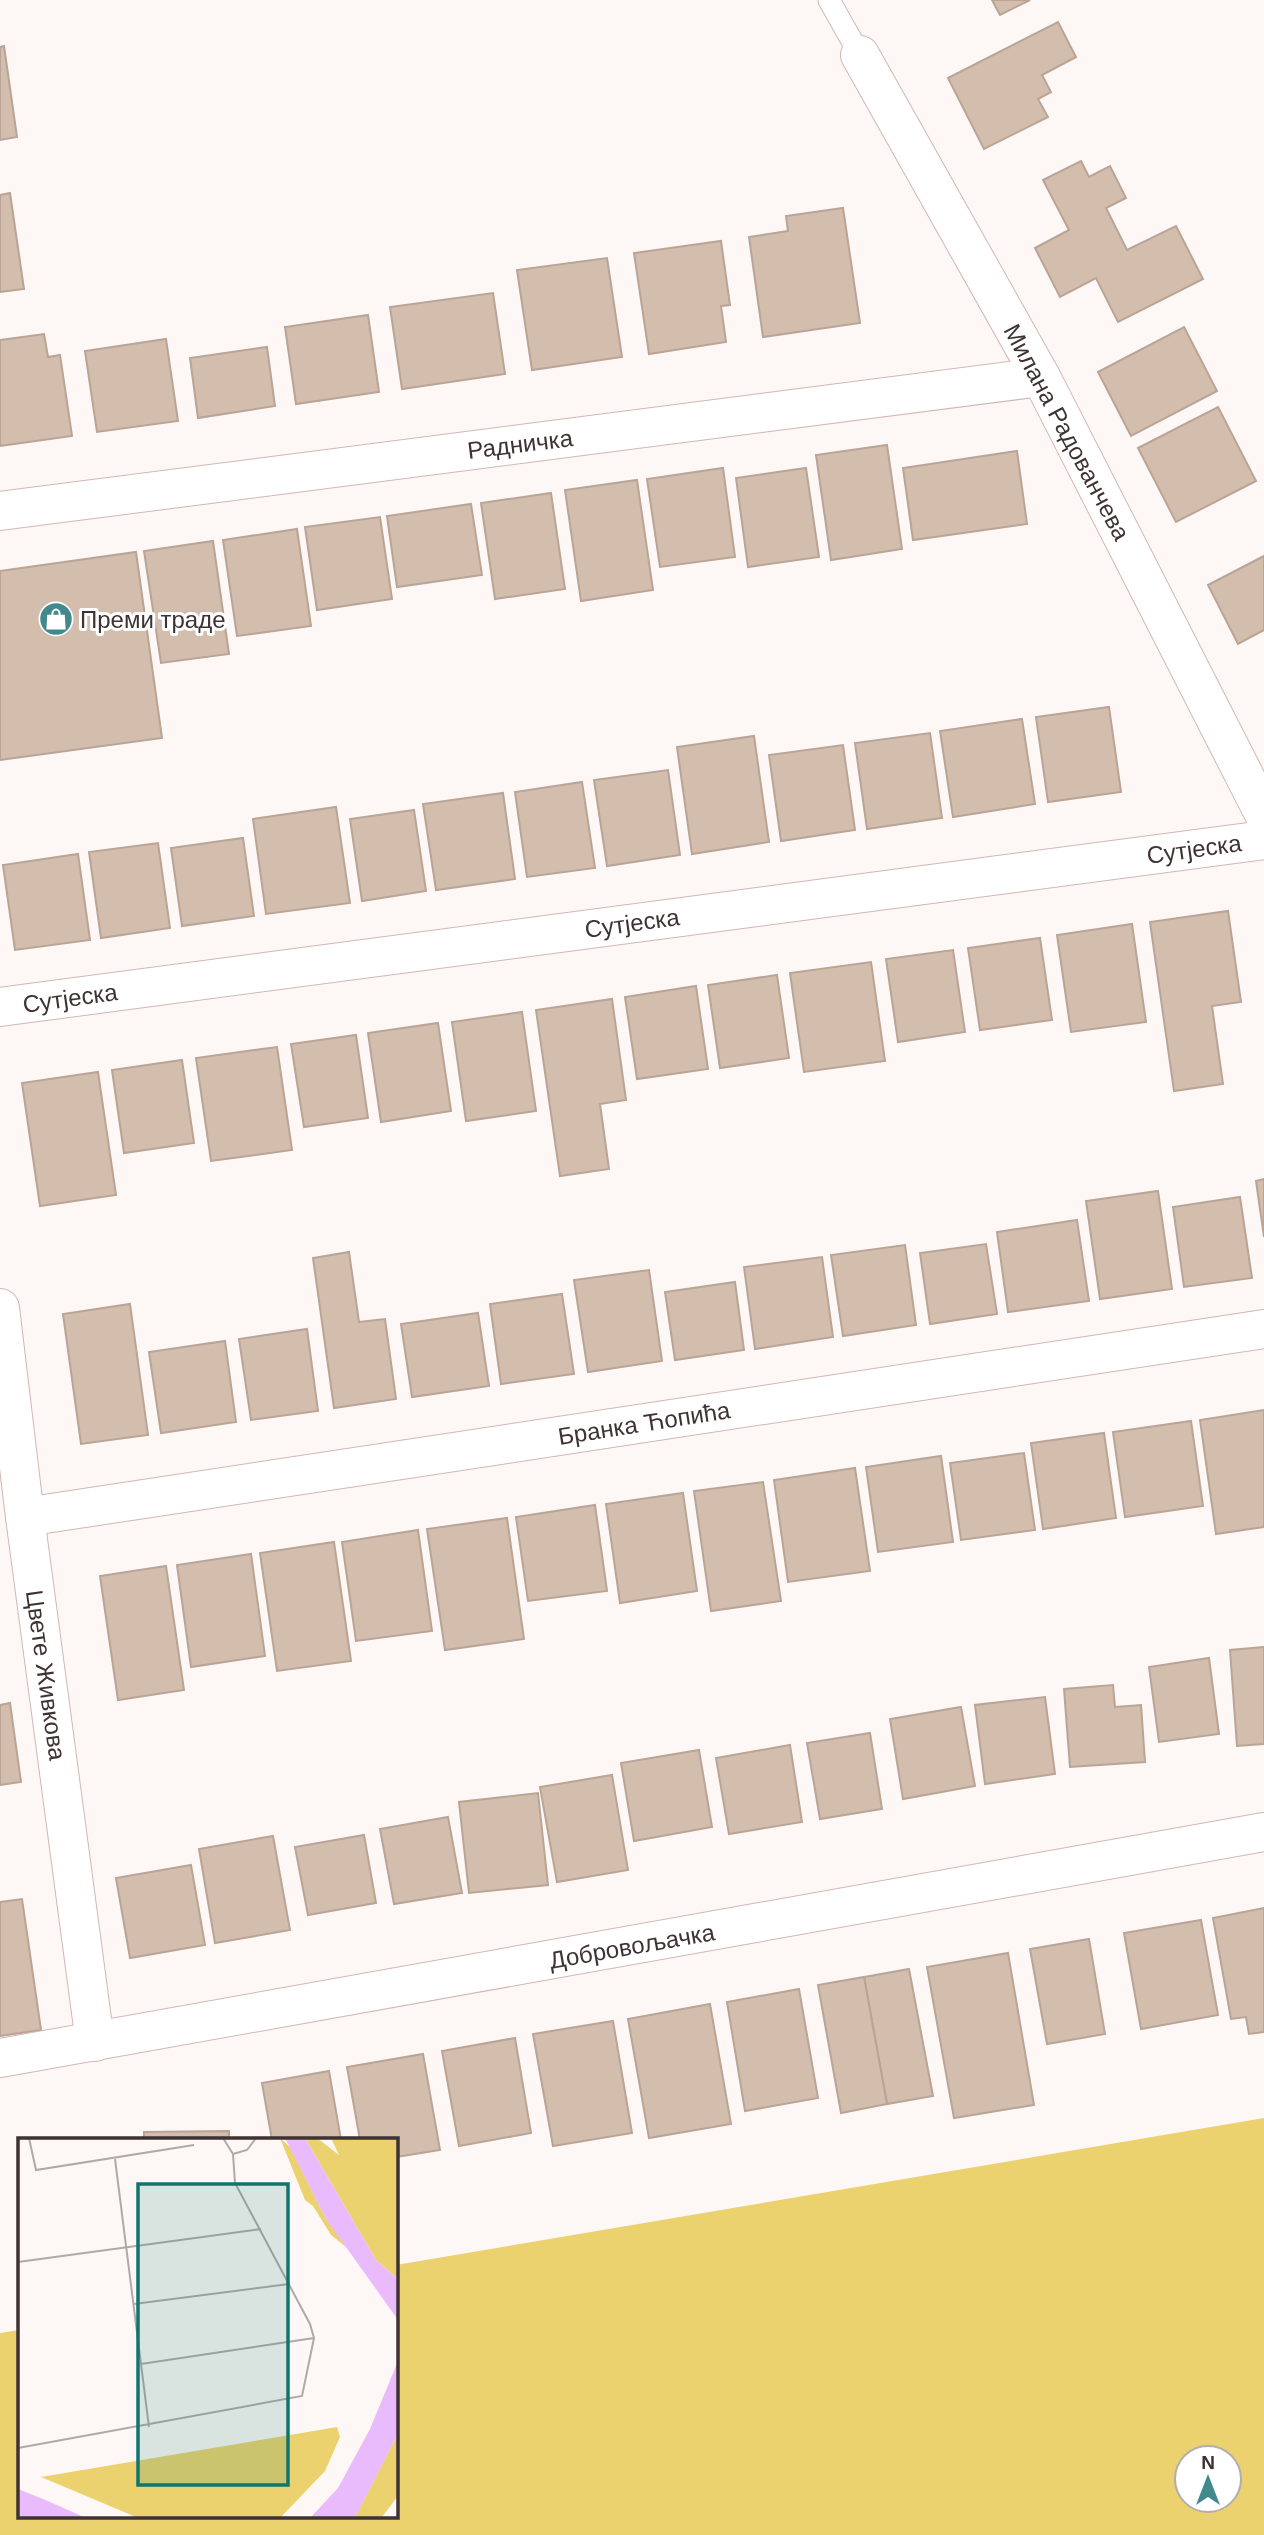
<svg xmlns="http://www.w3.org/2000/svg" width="1264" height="2535" viewBox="0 0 1264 2535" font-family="Arial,sans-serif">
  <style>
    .green { fill: #ecd26f; fill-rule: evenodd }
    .building { fill: #d3beae; stroke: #b9a495; stroke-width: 2 }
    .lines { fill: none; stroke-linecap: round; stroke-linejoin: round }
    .service-casing { stroke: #d2b7b3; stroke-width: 23 }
    .minor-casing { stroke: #d2b7b3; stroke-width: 40 }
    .service { stroke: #fff; stroke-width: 21 }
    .minor { stroke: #fff; stroke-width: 38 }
    .labels { text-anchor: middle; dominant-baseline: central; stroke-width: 6; stroke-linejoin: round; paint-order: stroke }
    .street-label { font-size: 24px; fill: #3e3332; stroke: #fff }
    .poi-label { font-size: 24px; fill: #3e3332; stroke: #fff; text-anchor: start }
    .inset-road { fill: none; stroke: #b1a9a8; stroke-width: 2 }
    .view { fill: #0f766e; fill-opacity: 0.15; stroke: #0f766e; stroke-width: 3.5 }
    .inset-edge { fill: none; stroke: #3e3332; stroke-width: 3.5 }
  </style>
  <rect width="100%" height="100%" fill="#fdf7f6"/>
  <!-- green -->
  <path class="green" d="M 1264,2118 L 1264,2535 L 0,2535 L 0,2333 L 19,2330 L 19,2516 L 396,2516 L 396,2265 ZM 1187,2458 L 1229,2458 L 1229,2500 L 1187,2500 Z"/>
  <!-- building -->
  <g class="building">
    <path d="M 992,0 L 1030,0 L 1000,15 Z"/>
    <path d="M 1058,22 L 1076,57 L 1042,75 L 1051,92 L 1038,99 L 1048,117 L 984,149 L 948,78 Z"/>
    <path d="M 4,46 L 17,137 L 0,140 L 0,47 Z"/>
    <path d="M 1081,161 L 1089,177 L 1110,166 L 1126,198 L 1106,208 L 1127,250 L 1176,226 L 1203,279 L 1118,322 L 1096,278 L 1060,297 L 1035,248 L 1069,230 L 1043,180 Z"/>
    <path d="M 10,193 L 24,289 L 0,292 L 0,195 Z"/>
    <path d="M 843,208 L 860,323 L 763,337 L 749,237 L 788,231 L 786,216 Z"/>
    <path d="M 721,241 L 730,305 L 721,306 L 726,342 L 649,354 L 634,253 Z"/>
    <path d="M 607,258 L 622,357 L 532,370 L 517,270 Z"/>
    <path d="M 493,293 L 505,374 L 402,389 L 390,307 Z"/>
    <path d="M 368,315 L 379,392 L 296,404 L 285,327 Z"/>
    <path d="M 1184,327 L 1217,391 L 1131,436 L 1098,372 Z"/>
    <path d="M 44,334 L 48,357 L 60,355 L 72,436 L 0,446 L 0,340 Z"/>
    <path d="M 166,339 L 178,421 L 97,432 L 85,351 Z"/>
    <path d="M 267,347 L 275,406 L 198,418 L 190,358 Z"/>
    <path d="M 1218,407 L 1256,481 L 1176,522 L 1138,448 Z"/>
    <path d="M 887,445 L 902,549 L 831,560 L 816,455 Z"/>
    <path d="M 1017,451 L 1027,524 L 913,540 L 903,468 Z"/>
    <path d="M 723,468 L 735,557 L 660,567 L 647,479 Z"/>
    <path d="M 806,468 L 819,557 L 748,567 L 736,478 Z"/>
    <path d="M 637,480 L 653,590 L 581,601 L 565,490 Z"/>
    <path d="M 551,493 L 565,589 L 495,599 L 481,503 Z"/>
    <path d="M 471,504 L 482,575 L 397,587 L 387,516 Z"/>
    <path d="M 380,517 L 392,599 L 317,610 L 305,527 Z"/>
    <path d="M 297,529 L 311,626 L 237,636 L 223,540 Z"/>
    <path d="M 213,541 L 229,654 L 161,663 L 144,551 Z"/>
    <path d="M 136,552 L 162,738 L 0,760 L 0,571 Z"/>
    <path d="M 1264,556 L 1264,630 L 1238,644 L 1208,585 Z"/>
    <path d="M 1109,707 L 1121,792 L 1048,802 L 1036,717 Z"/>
    <path d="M 1022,719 L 1035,804 L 953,817 L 940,731 Z"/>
    <path d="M 930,733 L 942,818 L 867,829 L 855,743 Z"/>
    <path d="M 754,736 L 769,842 L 692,854 L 677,747 Z"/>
    <path d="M 843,745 L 855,830 L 781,841 L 769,755 Z"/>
    <path d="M 668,770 L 680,855 L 607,866 L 594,780 Z"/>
    <path d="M 582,782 L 595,868 L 527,877 L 515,792 Z"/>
    <path d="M 503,793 L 515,879 L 436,890 L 423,804 Z"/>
    <path d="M 336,807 L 350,903 L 266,914 L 253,819 Z"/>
    <path d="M 414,810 L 426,891 L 362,901 L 350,819 Z"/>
    <path d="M 243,838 L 254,916 L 182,926 L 171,848 Z"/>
    <path d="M 158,843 L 170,928 L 101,938 L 89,852 Z"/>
    <path d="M 78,854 L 90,940 L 15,950 L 3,865 Z"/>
    <path d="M 1228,911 L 1241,1002 L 1212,1006 L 1223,1084 L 1174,1091 L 1150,922 Z"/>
    <path d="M 1132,924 L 1146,1022 L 1071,1032 L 1057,935 Z"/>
    <path d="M 1040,938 L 1052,1020 L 980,1030 L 968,948 Z"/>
    <path d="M 953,950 L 965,1032 L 898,1042 L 886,959 Z"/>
    <path d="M 871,962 L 885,1061 L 804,1072 L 790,973 Z"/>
    <path d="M 777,975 L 789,1058 L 720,1068 L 708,985 Z"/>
    <path d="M 696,986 L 708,1069 L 637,1079 L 625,997 Z"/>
    <path d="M 612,999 L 626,1100 L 600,1104 L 609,1169 L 560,1176 L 536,1010 Z"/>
    <path d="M 522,1012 L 536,1111 L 466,1121 L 452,1022 Z"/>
    <path d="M 438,1023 L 451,1111 L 381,1122 L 368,1033 Z"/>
    <path d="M 356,1035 L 368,1118 L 304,1127 L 291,1044 Z"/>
    <path d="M 277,1047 L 292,1150 L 211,1161 L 196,1058 Z"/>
    <path d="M 182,1060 L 194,1143 L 124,1153 L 112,1070 Z"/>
    <path d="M 98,1072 L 116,1195 L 40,1206 L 22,1083 Z"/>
    <path d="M 1264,1179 L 1264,1237 L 1256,1181 Z"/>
    <path d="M 1158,1191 L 1172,1289 L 1100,1299 L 1086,1201 Z"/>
    <path d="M 1240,1197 L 1252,1278 L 1184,1287 L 1173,1207 Z"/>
    <path d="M 1077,1220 L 1089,1301 L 1008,1312 L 997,1232 Z"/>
    <path d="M 986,1244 L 997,1314 L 930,1324 L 920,1253 Z"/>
    <path d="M 905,1245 L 916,1325 L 843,1336 L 831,1255 Z"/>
    <path d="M 349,1252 L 359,1322 L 385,1319 L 396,1399 L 334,1408 L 313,1258 Z"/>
    <path d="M 822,1257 L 833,1337 L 755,1349 L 744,1267 Z"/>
    <path d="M 649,1270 L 662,1361 L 588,1372 L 574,1280 Z"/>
    <path d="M 735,1282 L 744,1350 L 675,1360 L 665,1292 Z"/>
    <path d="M 562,1294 L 574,1374 L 501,1384 L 490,1304 Z"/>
    <path d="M 130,1304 L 148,1435 L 81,1444 L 63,1314 Z"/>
    <path d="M 478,1313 L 489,1386 L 412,1397 L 401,1324 Z"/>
    <path d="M 307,1329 L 318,1411 L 251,1420 L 239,1339 Z"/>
    <path d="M 225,1341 L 236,1422 L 161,1433 L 149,1352 Z"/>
    <path d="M 1264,1410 L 1264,1527 L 1216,1534 L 1200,1420 Z"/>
    <path d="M 1191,1421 L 1203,1506 L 1125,1517 L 1113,1432 Z"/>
    <path d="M 1104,1433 L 1116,1518 L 1043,1529 L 1031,1443 Z"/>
    <path d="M 1024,1453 L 1035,1530 L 961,1540 L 950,1463 Z"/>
    <path d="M 941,1456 L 953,1542 L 878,1552 L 866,1467 Z"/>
    <path d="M 855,1468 L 870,1571 L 788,1582 L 774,1480 Z"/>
    <path d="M 763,1482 L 781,1601 L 711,1611 L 694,1491 Z"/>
    <path d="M 683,1493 L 697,1591 L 620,1603 L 606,1504 Z"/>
    <path d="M 595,1505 L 607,1591 L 528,1601 L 516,1517 Z"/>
    <path d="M 507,1518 L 524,1639 L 445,1650 L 427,1529 Z"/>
    <path d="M 418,1530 L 432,1631 L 356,1641 L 342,1542 Z"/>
    <path d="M 334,1542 L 351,1661 L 277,1671 L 260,1553 Z"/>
    <path d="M 251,1554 L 265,1656 L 191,1667 L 177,1565 Z"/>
    <path d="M 166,1566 L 184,1690 L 118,1700 L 100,1576 Z"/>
    <path d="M 1264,1647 L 1264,1744 L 1237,1746 L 1230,1650 Z"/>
    <path d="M 1209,1658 L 1219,1734 L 1159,1742 L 1149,1667 Z"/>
    <path d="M 1113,1685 L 1115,1707 L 1141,1705 L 1145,1762 L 1070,1767 L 1064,1689 Z"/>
    <path d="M 1045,1697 L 1055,1774 L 985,1784 L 975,1705 Z"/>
    <path d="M 10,1703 L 21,1782 L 0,1785 L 0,1705 Z"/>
    <path d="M 961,1707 L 975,1786 L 903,1799 L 890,1719 Z"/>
    <path d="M 870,1733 L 882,1809 L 820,1819 L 807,1743 Z"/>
    <path d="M 790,1745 L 802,1822 L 729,1834 L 716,1758 Z"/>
    <path d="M 699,1750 L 712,1827 L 634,1841 L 621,1763 Z"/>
    <path d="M 612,1775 L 628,1870 L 557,1882 L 540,1787 Z"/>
    <path d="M 538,1793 L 548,1885 L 469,1893 L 459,1802 Z"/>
    <path d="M 448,1817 L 462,1893 L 394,1904 L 380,1829 Z"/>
    <path d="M 364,1835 L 376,1903 L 308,1915 L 295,1847 Z"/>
    <path d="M 273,1836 L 290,1930 L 215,1943 L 199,1849 Z"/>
    <path d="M 191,1865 L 205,1945 L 130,1958 L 116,1878 Z"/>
    <path d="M 22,1899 L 41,2030 L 0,2036 L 0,1902 Z"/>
    <path d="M 1264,1908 L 1264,2032 L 1249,2034 L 1246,2017 L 1231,2019 L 1213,1918 Z"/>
    <path d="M 1201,1920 L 1218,2015 L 1141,2029 L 1124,1933 Z"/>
    <path d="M 1089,1939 L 1105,2034 L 1047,2044 L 1030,1949 Z"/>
    <path d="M 1008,1953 L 1034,2105 L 954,2118 L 927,1967 Z"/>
    <path d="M 909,1969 L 933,2096 L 887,2104 L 864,1977 Z"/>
    <path d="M 864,1977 L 887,2104 L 841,2113 L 818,1985 Z"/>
    <path d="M 799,1989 L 818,2098 L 745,2111 L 727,2002 Z"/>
    <path d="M 710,2004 L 731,2124 L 649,2138 L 628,2019 Z"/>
    <path d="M 613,2021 L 632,2133 L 553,2146 L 533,2034 Z"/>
    <path d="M 515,2038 L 531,2133 L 459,2146 L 442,2051 Z"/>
    <path d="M 423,2054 L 440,2150 L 396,2157 L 396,2140 L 360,2140 L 347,2067 Z"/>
    <path d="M 329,2071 L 341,2140 L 272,2140 L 262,2083 Z"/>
    <path d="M 229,2131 L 229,2140 L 144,2140 L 144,2132 Z"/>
  </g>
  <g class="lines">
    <!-- service casing -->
    <g class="service-casing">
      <path id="service" d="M 829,0 L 860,55"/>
    </g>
    <!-- minor casing -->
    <g class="minor-casing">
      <g id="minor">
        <path d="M 860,55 L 1041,377 L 1264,814"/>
        <path d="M 0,511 L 1041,377"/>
        <path d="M 0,1007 L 1264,840"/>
        <path d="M 0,1308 L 25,1517 L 95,2042"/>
        <path d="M 25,1517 L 1264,1329"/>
        <path d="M 0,2058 L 1264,1832"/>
      </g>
    </g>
    <!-- service -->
    <use href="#service" class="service"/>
    <!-- minor -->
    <use href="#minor" class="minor"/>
  </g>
  <!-- icons -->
  <defs>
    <g id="shop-disc" transform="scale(1.75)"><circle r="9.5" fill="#41898c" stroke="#fff"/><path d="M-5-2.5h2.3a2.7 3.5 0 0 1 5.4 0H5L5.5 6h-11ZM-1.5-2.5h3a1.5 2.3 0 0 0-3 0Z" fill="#fff"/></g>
  </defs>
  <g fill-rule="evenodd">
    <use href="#shop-disc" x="56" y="619"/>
  </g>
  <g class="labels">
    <!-- street labels -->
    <g class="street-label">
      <text transform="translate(1067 432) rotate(62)">Милана Радованчева</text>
      <text transform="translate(520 444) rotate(-7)">Радничка</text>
      <text transform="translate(1194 849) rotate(-8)">Сутјеска</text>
      <text transform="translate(632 923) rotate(-8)">Сутјеска</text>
      <text transform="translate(70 998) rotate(-8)">Сутјеска</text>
      <text transform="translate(644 1423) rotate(-9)">Бранка Ћопића</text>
      <text transform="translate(46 1675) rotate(82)">Цвете Живкова</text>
      <text transform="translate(632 1946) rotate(-10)">Добровољачка</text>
    </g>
    <!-- poi labels -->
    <g class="poi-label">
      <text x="80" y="619">Преми траде</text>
    </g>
  </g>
  <!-- overview -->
  <g transform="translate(18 2138)">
    <rect width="380" height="380" fill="#fdf7f6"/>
    <path d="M 262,0 L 272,9 L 308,81 L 337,116 L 313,97 L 295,68 L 287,62 ZM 287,0 L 299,0 L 321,17 L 313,0 L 380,0 L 380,141 L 358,122 ZM 319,289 L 322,299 L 307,333 L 263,379 L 118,379 L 23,339 ZM 380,296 L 380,358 L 364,379 L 337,379 Z" fill="#ecd26f"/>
    <path d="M 267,0 L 287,0 L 358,122 L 380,141 L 380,182 L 308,81 ZM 380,223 L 380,296 L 340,374 L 337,379 L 293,379 L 320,350 L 352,291 ZM 0,351 L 25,361 L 66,379 L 0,379 Z" fill="#eabbfc"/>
    <path class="inset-road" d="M 11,0 L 18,32 L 176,7M 215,16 L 229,12 L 238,0M 97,21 L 131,289M 0,124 L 243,91M 116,166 L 271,146M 123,226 L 296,200M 0,310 L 284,258 L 296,200 L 292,186 L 217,45 L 215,16 L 205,0"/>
    <path class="view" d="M 120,46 L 270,46 L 270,347 L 120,347 Z"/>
    <rect width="380" height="380" class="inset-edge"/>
  </g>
  <!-- north arrow -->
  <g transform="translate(1208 2479)"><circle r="33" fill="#ffffff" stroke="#b2adad" stroke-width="2"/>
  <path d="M0-5L12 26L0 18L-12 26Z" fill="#41898c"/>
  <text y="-10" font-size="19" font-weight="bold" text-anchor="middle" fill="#3e3332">N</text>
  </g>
</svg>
